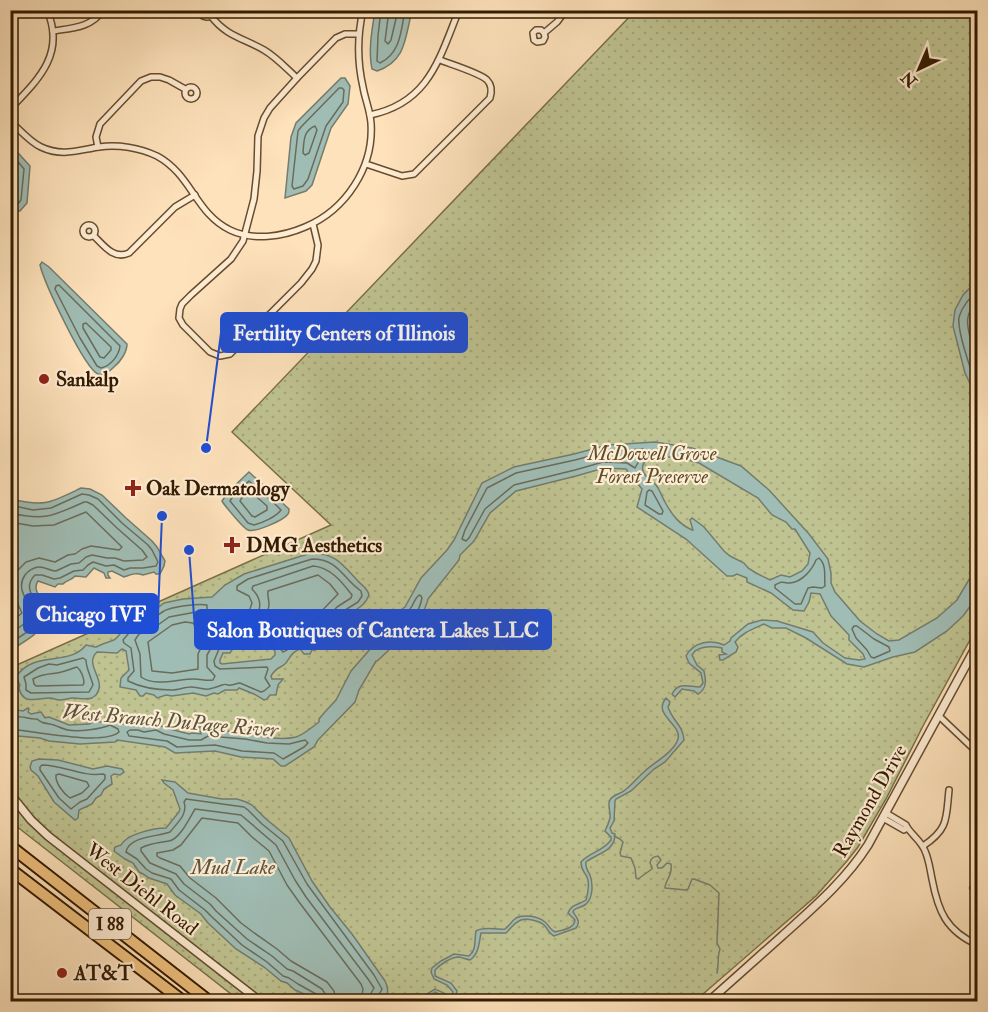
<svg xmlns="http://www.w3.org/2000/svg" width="988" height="1012" viewBox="0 0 988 1012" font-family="'IM FELL Double Pica',serif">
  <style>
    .park { fill: url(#park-dots); stroke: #796f48; stroke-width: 1.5 }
    .water { fill: #a0bdb5; stroke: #747c6d; stroke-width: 1.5; fill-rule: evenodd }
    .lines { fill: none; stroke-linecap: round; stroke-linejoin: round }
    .shore { stroke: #6a6c5a; stroke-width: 1.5 }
    .stream { stroke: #747c6d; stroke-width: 1.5 }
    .minor-casing { stroke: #664d2f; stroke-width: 8 }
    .tertiary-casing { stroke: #664d2f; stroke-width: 10 }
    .motorway-casing { stroke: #331b00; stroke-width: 14 }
    .minor { stroke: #feecd3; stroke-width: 5 }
    .tertiary { stroke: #feecd3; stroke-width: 7 }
    .motorway { stroke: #efc17e; stroke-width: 10 }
    .poi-dot { fill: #8f2418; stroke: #feecd3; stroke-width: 2 }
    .labels { text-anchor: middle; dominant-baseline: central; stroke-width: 4.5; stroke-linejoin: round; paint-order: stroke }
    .shield { fill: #feecd3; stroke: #705a3f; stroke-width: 1.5 }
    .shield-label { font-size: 18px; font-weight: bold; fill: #331b00 }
    .poi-label { font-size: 20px; font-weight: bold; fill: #331b00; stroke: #feecd3; text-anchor: start }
    .park-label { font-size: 20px; font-style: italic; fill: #5d4d2c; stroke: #feecd3 }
    .street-label { font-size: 20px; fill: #331b00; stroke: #feecd3 }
    .water-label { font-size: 21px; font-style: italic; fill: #59543f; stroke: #feecd3 }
    .leader { fill: none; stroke: #1d4ed8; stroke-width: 2 }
    .callout-dot { fill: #1d4ed8; stroke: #feecd3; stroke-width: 2 }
    .callout { fill: #1d4ed8; stroke: #1d4ed8; stroke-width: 2 }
    .callout-label { font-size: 21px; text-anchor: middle; font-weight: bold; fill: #fff }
  </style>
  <defs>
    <pattern id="park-dots" width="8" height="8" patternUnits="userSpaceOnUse" patternTransform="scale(1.5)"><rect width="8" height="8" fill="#bfc391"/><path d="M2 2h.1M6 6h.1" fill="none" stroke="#a5a77b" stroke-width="1.8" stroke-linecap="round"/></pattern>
  </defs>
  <rect width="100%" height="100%" fill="#fee2bb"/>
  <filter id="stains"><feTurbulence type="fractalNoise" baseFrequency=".00333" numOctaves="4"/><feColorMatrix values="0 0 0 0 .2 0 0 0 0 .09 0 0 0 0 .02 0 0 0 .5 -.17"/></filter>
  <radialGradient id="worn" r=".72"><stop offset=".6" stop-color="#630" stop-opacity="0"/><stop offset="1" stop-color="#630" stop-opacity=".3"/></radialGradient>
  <!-- park -->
  <path class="park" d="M 635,11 L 977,11 L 977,627 L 923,726 L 886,799 L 858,847 L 847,861 L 816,896 L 695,1001 L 240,1001 L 11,822 L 10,668 L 331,525 L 232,432 Z"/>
  <!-- water -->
  <g class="water">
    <path d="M 375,11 L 412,11 C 405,36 407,61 377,71 L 372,69 C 368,51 372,29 375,11 Z"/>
    <path d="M 341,78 L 345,78 L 350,86 L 348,104 L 331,128 L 312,185 L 306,191 L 285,198 L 291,137 L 296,123 Z"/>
    <path d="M 10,144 L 30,166 L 27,203 L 20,211 L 11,211 Z"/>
    <path d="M 42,262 L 49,267 L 127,344 C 127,352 121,361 114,367 C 110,371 104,376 98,374 C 84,368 44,282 40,265 Z"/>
    <path d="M 977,284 L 978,284 L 977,398 L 965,373 L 953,326 L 955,310 L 963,295 L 973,285 Z"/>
    <path d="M 655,442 L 692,448 L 741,466 L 769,490 L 809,534 L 828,559 L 831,573 L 831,583 L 835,592 L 860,621 L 877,634 L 889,641 L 899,640 L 937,618 L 957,600 L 977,566 L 977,597 L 963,616 L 947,631 L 915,652 L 893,657 L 864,667 L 847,664 L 806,638 L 786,628 L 772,628 L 764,624 C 753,629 743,632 735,642 L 738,647 L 736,652 L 723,660 L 720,660 L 719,655 L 726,654 L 722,652 L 722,648 C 712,646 703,646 695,651 L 692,655 L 697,665 L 704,671 C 706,680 707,689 698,694 L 694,691 L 682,689 L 675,697 L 672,694 C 679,681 689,687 700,687 L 703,683 L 701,673 L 689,663 L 686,656 C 693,642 711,639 724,645 L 730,641 L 731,638 L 748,624 L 762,620 L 777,621 L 813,632 L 823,643 L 845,658 L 859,660 L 865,659 L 863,654 L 849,640 L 849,635 L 831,616 L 820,594 L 811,593 L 809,602 L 804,611 L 793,610 L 771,593 L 747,582 L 747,578 L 737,574 L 733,576 L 727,576 L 686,539 L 637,507 L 642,489 L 626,469 L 604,468 L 576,476 L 516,491 L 490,513 L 474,541 L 460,555 L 459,560 L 428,599 C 427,605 423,609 424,615 C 408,630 394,646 377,661 L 376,661 L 359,690 L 355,702 L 318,740 L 314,747 L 285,766 L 281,766 L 273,759 L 241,757 L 215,751 L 175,753 L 165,747 L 117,740 L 115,742 L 80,744 L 49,741 L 40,738 L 18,736 L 11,734 L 11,712 L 17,710 L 23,711 L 28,708 L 29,709 L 28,712 L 31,714 L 41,712 L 45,718 L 49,717 L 69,725 L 89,724 L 95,721 L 101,722 L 109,718 L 114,719 L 118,723 L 123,724 L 139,724 L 146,726 L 156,724 L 166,728 L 189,734 L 192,733 L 201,734 L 199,727 L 201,727 C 215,732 229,730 244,733 C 260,736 279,741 296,737 C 305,734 312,727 319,722 L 319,719 L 324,713 L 336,700 L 351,671 L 392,624 L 396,619 L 398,612 L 405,607 L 421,578 L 447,550 L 454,540 L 482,483 L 514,467 L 574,454 L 608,445 ZM 659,457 L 676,457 L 699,463 L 758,498 L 772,515 L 786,522 L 792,529 L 795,529 L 810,553 L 808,564 L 802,571 L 790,577 L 781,575 L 770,580 L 756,573 L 748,568 L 744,563 L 730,556 L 724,551 L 704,527 L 692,518 L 690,520 L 693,530 L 692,530 C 679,524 672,515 665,502 C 662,497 660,490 656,485 C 652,481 644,476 643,471 C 640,460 652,458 659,457 Z"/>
    <path d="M 249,472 L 289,509 C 289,511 289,513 288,514 C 284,520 255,533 248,530 C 244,529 225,506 222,501 L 228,492 Z"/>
    <path d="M 81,488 L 90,489 L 102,495 L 126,518 L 152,541 L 157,547 L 165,561 L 164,566 L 160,574 L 156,574 L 154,572 L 143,575 C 135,572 130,575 124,577 L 112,571 L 108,572 L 108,575 L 110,578 L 106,578 L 104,573 L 94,568 L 86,577 L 75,576 C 72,580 67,580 63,584 L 58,584 L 55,587 L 38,581 C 29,594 53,604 47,619 C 42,632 22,643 11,650 L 11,499 C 45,507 50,503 81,488 Z"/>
    <path d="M 311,553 C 335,553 342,564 357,580 C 362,586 367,587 369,595 C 364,608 354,609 345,618 C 337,625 330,635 323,643 L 319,643 L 316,645 L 315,650 L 312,650 L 310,654 L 304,654 L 300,649 C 292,652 291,656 286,663 C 280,669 277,666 271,676 L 272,679 L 283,679 L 278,685 L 276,695 L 270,695 L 267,699 L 264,700 L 254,694 L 239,688 L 237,690 L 225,690 L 218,694 L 214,693 L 206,696 L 193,693 L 172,696 L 166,695 L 157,698 L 154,695 L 146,693 L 143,696 L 140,696 L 136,690 L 120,687 L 121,678 L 129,670 L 126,651 L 122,649 L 117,653 L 97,652 C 83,665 108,680 96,695 C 95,696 93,697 92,698 C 87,700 79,698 73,698 C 69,698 64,700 59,700 C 56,700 53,698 50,698 C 43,698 34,701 27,699 C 22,697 20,693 19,688 L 20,685 L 16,677 C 33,650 69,667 86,645 C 87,645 94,647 96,647 C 98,646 111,641 114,640 C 119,637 120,632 125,629 L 128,623 L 131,620 L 143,619 L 164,603 L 183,599 L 212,597 L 225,585 L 244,574 ZM 253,642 L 269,646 L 275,651 L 275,655 L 271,659 L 222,664 L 220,663 L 220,660 L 223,653 L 230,653 C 234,644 244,644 253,642 Z"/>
    <path d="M 666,698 L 670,702 L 668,707 C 673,722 683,725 684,740 L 665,762 L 654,769 L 631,791 L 616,799 L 615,801 L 614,821 L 610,828 L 612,833 L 615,834 C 615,852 597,853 586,862 C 585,868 587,869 590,875 C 593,883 593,897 587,903 C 584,907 578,907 574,910 L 573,912 C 577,918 581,921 576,928 L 554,936 C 547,932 549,930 544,925 C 540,921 527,918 521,920 C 515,922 510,929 506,933 L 481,933 C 479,943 479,954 470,960 C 466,959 463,958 459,957 C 451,957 441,964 435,970 L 435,976 L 451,983 L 457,991 L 456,995 L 449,1000 L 435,992 L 431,995 L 431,1001 L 427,1001 L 427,994 L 435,989 L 450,996 L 452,995 L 453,992 L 447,985 L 434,979 L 431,972 L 432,968 L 441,961 L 454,954 L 469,956 C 477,950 474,940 476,931 C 484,926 495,930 505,929 C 509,926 512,921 516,918 C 523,914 538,916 545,922 C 549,925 549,929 555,932 C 562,930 574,929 575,920 L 568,913 C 571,904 579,905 586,900 C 588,893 590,884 587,877 C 584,871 581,870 581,862 C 590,852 602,852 611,840 L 611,837 L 605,831 C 607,827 609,822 610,818 C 611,812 607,805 610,800 C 612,795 621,794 625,790 C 633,784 638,777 645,771 C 655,762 674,752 678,739 C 682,724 652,715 666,698 Z"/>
    <path d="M 39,759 L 58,760 L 93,769 L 107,766 L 122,769 L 124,772 L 120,775 L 114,774 L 111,776 L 112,784 L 104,789 L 101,795 L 96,798 L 92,804 L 79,810 L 78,818 L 75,820 L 54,802 L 38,776 L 31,770 L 30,767 L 32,761 Z"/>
    <path d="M 162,780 L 175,782 L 188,793 L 222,799 L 237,799 L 246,802 L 252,805 L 266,819 L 289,838 L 312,881 L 330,907 L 352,934 L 385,981 C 388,987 388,990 387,997 L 384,997 L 382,1001 L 320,1001 L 295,990 L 287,983 L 281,981 L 264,967 L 236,949 L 208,923 L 201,914 L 175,895 L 167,884 L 149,878 L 143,874 L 139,872 L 133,863 L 125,859 L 114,851 L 115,847 L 121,845 C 127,834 154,828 166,828 L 179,812 L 180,809 L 173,790 L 164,783 Z"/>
  </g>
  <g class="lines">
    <!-- shore -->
    <g class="shore">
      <path d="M 381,10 L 378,36 L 377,61 L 380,63 C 401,53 401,30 405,10"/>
      <path d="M 389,10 L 385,41 L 388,44 L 391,40 L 398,10"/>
      <path d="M 339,88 L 342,88 L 344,90 L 343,102 L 326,126 L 308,179 L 303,186 L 294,189 L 292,186 L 298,131 L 301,127 Z"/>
      <path d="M 315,126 L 317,130 L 309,153 L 305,155 L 303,153 C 304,141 303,131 315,126 Z"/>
      <path d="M 10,152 L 24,169 L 21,200 L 17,205 L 10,206"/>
      <path d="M 59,285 L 120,346 C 119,355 111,366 101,368 L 97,366 L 80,338 L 55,289 L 56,286 Z"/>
      <path d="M 978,290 C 970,298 962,306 959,317 C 957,330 971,373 978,386"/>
      <path d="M 978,301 C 962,315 968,328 972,345 C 974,353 976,361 978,369"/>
      <path d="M 86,323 L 111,347 L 111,350 L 104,358 L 100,357 L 83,328 L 83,324 Z"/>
      <path d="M 643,449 L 646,450 L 646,453 L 640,459 L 635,468 L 627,463 L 603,462 L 575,470 L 514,485 L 485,509 L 469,538 L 466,541 L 462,539 L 465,530 L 487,488 L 516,473 L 575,460 L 609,451 Z"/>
      <path d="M 249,481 L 275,504 L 281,510 C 276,517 262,523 254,525 L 248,523 L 230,501 L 233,496 Z"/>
      <path d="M 649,490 L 652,491 L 663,511 L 662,514 L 659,514 L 645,505 L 647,492 Z"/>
      <path d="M 247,492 L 251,492 L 267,506 L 267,510 L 255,517 L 252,516 L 240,501 L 241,499 Z"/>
      <path d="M 10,505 L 33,510 L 51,508 L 82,494 L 89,495 L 98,499 L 122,523 L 148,545 L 152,550 L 158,562 L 156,566 L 143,568 L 130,568 L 124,570 L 114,565 L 106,566 L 93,562 L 88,565 L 83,570 L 74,571 L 60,578 L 54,579 L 42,575 L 35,575 C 22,588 35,599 42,612 C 41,626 22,635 10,643"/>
      <path d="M 10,513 C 45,521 53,516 84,502 L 87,502 L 93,505 L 117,528 L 142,550 L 147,557 L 143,560 L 124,561 L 115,558 L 107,558 L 92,555 L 86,557 L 79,563 L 71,564 L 56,571 C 50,571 44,566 38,567 C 32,568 29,570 25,575 C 15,589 29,602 34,615 L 28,621 L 10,634"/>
      <path d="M 10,522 L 33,526 L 54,525 L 86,512 L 122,547 L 119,550 L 91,546 L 82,549 L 75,554 L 68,555 L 55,562 L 39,558 L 26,562 L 16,572 L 13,583 L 14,596 L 22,613 L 10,623"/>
      <path d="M 819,558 C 827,565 824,577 825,586 L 822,588 L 813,587 L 808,588 L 801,604 L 795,604 L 775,588 L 775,585 C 784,580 782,583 790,583 C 802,582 812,570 816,560 Z"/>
      <path d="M 312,559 C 339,559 342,578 361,591 L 362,596 L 358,602 L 342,612 L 321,636 L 313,640 L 308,646 C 293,641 294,647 283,652 C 271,637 254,633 235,640 C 229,642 224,646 219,649 L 214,661 L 215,666 L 220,669 L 267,667 L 268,669 L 265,678 L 270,686 L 264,691 L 261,692 L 240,683 C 237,683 234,685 231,685 C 225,686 228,683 222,685 C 217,687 214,688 209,689 C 203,690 197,687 191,687 C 185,687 178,690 172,690 C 157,690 142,688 128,681 L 128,678 L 134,671 L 131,648 L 124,643 L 123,640 L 134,627 C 149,624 151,619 164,611 C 170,607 199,603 207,605 L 207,614 C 215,624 239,618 249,612 L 252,603 L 249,596 L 237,590 L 237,586 L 248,579 Z"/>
      <path d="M 313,566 C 330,567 342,582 352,595 L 351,598 L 337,607 L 316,630 L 305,636 L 294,637 L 285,641 L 274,634 L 254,629 L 230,634 L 214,643 L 207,655 L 207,667 L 215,676 L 213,680 C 206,681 201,679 194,679 C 177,679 156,687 141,677 L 140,654 L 135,640 L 139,634 L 151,630 L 169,617 L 196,612 C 201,616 202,622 208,625 C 214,627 221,626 227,626 C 232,625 237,625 241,624 C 260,620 266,603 252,589 L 253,586 Z"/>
      <path d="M 318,575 L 330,584 L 338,594 L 311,622 L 303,627 L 286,630 L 265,621 C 265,616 269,610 269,604 C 269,599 267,595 268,591 Z"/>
      <path d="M 419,595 L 421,596 L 422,598 C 420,608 415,619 404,621 L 403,619 C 404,613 407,613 410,609 C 414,604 414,599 419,595 Z"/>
      <path d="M 185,622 L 193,623 L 198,629 L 207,635 L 198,654 L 198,669 L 172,673 L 152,671 L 148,642 L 172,625 Z"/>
      <path d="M 854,626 L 857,626 L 874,639 L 889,647 L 890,651 L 874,658 L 871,657 L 867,650 L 856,638 L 852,629 Z"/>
      <path d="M 83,658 L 86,660 C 86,668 91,677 93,685 L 89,692 L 31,693 L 26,690 L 26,684 L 24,677 L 38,668 L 49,664 L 57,665 Z"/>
      <path d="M 77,667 C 81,670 84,678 84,683 L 83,685 L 36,686 L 34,684 L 33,679 C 41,674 49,674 57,673 C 64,672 70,669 77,667 Z"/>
      <path d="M 10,718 C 13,718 16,717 18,717 C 25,716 30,720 37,719 C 42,723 44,723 50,724 C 56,725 62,729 68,730 C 79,732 101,729 110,725 L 118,729 L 119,732 C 103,746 33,731 10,729"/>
      <path d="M 130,730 L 138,730 L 144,732 L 156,730 L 164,734 L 189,740 L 201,740 L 208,736 L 245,739 L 267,743 L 289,744 L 305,740 L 308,743 L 304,747 L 283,759 L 274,753 L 242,751 L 215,745 L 177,747 L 167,741 L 129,736 L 127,732 Z"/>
      <path d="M 42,765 C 63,765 82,777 103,774 L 105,775 L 105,779 L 87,799 L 80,802 L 71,809 L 59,798 L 40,770 L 40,767 Z"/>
      <path d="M 59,774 L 87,782 L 89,786 L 82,793 L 70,798 C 64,794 55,783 56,775 Z"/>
      <path d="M 319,1002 L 319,997 L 316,994 L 298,984 L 289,978 L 283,976 L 267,962 L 242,945 L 212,917 L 205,910 L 179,890 L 171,879 L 152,873 L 146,869 L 137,859 L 126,852 C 129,836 157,837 170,832 C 178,822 188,814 184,802 L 186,799 L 244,807 L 248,810 L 262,824 L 283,841 L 307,884 L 374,975 L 382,989 L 378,997 L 377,1002"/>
      <path d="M 327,1002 L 326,995 L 322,989 L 293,971 L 287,969 L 272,956 L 247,939 L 216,911 L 210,904 L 184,884 L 176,874 L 150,863 L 141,851 L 141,848 C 150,843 159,843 169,841 C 180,839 190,817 195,809 L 241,815 L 276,845 L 295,880 L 306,897 L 368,979 L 374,988 L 370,995 L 370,1002"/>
      <path d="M 336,1002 L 334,991 L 327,982 L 291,961 L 277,949 L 253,932 L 241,923 L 216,898 L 190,878 L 180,866 L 160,858 L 157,856 L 157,853 L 173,850 L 181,845 L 202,818 L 238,823 L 252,837 L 269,851 L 287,885 L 299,902 L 361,984 L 363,989 L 361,1002"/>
    </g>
    <!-- stream -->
    <g class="stream">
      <path d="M 614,836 L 620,839 L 623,842 L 620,853 L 621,856 L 631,858 L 635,868 L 636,878 L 638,879 L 652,869 L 652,867 L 650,863 C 651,858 653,857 658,856 L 661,860 L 657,865 L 658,868 L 662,868 L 667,863 L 671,864 C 673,876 665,880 665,888 L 686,890 L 688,889 L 692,879 L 694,879 L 710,885 L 719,893 L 717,943 L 720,949 C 717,957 719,964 717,973"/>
      <path d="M 729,999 L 730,1002"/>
    </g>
    <!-- minor casing -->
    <g class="minor-casing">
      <g id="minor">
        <path d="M 201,10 L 203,16 L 207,17 L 211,16 L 213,10"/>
        <path d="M 211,16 C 226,36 243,38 264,50 C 276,57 286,68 297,78"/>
        <path d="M 53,31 C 72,28 91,28 103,10"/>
        <path d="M 544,33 L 541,30 L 536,30 L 533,33 L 534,40 L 537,42 L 543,41 L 545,37 L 544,33 L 557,22 L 566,10"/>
        <circle cx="191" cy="93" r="6"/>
        <path d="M 10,109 C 38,80 66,54 47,10"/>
        <path d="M 370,115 C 429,103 439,59 459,10"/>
        <path d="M 10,121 C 20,130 30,142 41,147 C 62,157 79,150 99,147 C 118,144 140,148 157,156 C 192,175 195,213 230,230 C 253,241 282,237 305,227 C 346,210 374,167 371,123 C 370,110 365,99 363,87 C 357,61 357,37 363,10"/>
        <path d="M 98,147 L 96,137 L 100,124 L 141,81 L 151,77 L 160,77 L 169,80 L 185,89"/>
        <path d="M 366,164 L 402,176 L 414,174 L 490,98 C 492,91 492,85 487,80 C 480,73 450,64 440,60"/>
        <path d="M 313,224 L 318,245 L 316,261 L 312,269 L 301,283 L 230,354 L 220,356 L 210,352 L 183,325 L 179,318 L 180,309 L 182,304 L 191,295 L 231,259 L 243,241 L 254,199 L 257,171 L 258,136 L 264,118 L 270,108 L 297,78 L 336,38 L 345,34 L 358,34"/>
        <circle cx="89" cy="231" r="6"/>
        <path d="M 94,236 C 104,246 114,260 129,253 L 175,207 L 195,195"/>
        <path d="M 938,715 L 978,753"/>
        <path d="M 886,813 L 906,825 C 910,834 921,840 925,851 C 929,860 930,869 932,879 C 938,911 946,931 978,945"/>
        <path d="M 883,818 L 904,830 L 907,828"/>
        <path d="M 923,846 C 949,829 946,818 949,790"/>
        <path d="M 973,888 L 978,894"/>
      </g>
    </g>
    <!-- tertiary casing -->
    <g class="tertiary-casing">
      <g id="tertiary">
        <path d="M 10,794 L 31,820 L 48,836 L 261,1002"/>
        <path d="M 708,1002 C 733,980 757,958 782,936 C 813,908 845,881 868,845 L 978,643"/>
      </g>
    </g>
    <!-- motorway casing -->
    <g class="motorway-casing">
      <g id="motorway">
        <path d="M 10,846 L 210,1002"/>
        <path d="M 10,869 L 184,1002"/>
      </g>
    </g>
    <!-- minor -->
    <use href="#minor" class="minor"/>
    <!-- tertiary -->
    <use href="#tertiary" class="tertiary"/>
    <!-- motorway -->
    <use href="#motorway" class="motorway"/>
  </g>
  <!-- markers -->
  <g class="poi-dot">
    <circle cx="44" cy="379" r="6"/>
    <path d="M130 479h6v6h6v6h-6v6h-6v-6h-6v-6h6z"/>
    <path d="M229 536h6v6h6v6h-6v6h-6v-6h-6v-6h6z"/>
    <circle cx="62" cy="973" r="6"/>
  </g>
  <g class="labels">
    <!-- shield labels -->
    <rect class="shield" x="89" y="909" width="42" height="30" rx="4.5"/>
    <g class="shield-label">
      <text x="110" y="924">I 88</text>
    </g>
    <!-- poi labels -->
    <g class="poi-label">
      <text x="56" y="379">Sankalp</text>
      <text x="146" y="488">Oak Dermatology</text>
      <text x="246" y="545">DMG Aesthetics</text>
      <text x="74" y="973">AT&amp;T</text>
    </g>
    <!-- park labels -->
    <g class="park-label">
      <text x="652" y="453">McDowell Grove<tspan x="652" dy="23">Forest Preserve</tspan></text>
    </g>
    <!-- street labels -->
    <g class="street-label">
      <text transform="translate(870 801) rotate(-60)">Raymond Drive</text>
      <text transform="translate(142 889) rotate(38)">West Diehl Road</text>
    </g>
    <!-- water labels -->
    <g class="water-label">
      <text transform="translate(170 721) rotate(5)">West Branch DuPage River</text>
      <text x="233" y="867">Mud Lake</text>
    </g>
  </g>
  <!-- callouts -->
  <path class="leader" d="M206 448L221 333M162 516L158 614M189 550L195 629"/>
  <g class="callout-dot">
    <circle cx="206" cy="448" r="6"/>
    <circle cx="162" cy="516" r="6"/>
    <circle cx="189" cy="550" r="6"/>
  </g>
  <g class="callout">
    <rect x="221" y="313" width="246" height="39" rx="6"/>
    <rect x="24" y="594" width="134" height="39" rx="6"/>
    <rect x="195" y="610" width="356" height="39" rx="6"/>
  </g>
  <g class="callout-label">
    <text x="344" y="340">Fertility Centers of Illinois</text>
    <text x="91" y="621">Chicago IVF</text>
    <text x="373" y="637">Salon Boutiques of Cantera Lakes LLC</text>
  </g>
  <!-- margin -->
  <rect width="988" height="1012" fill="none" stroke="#fee2bb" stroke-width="36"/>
  <rect x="12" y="12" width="964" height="988" fill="none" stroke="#331b00" stroke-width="3"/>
  <rect x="18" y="18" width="952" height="976" fill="none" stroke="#331b00" stroke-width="1.5"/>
  <!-- north arrow -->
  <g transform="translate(919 69) rotate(224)" stroke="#feecd3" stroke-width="4.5" paint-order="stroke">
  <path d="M0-4.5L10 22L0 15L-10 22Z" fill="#331b00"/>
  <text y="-9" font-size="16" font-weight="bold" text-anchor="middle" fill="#331b00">N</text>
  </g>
  <rect width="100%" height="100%" filter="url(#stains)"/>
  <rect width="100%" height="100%" fill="url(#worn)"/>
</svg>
